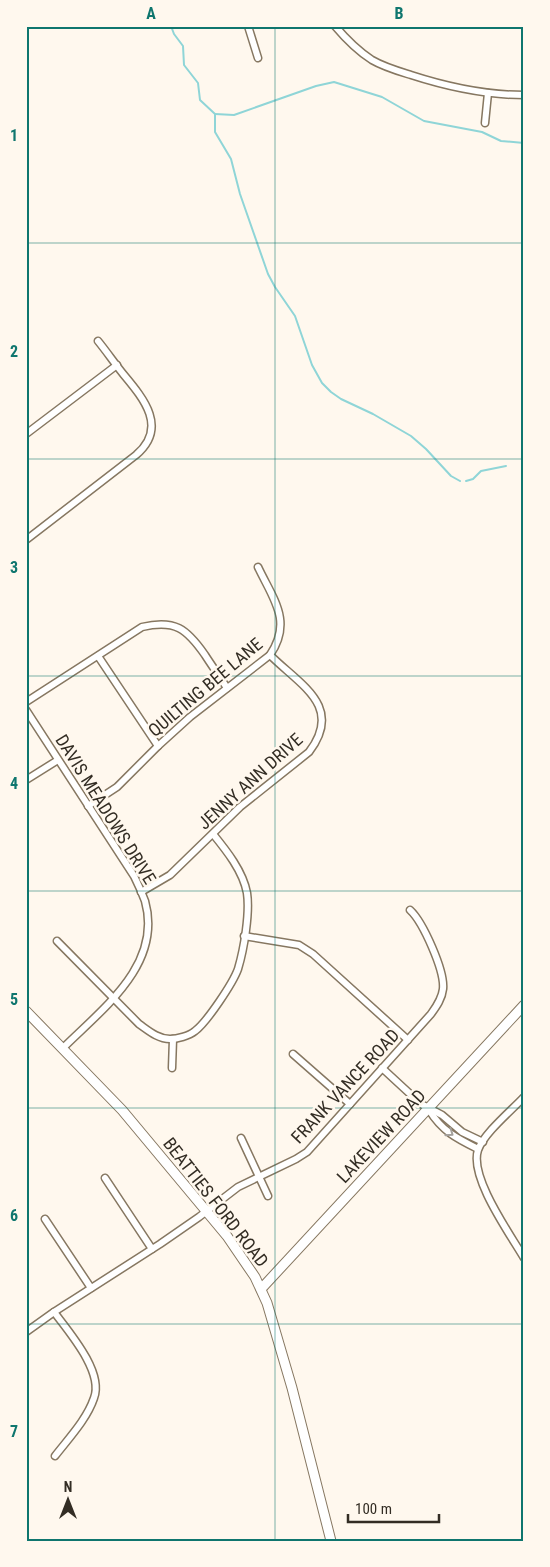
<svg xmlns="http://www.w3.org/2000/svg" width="550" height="1567" viewBox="0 0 550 1567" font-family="'Roboto Condensed',sans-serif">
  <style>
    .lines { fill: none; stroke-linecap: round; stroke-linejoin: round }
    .stream { stroke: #8fd5d7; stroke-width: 2 }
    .street-casing { stroke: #867761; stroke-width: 9 }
    .secondary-casing { stroke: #867761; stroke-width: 11 }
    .street { stroke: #fff; stroke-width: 6 }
    .secondary { stroke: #fff; stroke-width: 9 }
    .oneway { stroke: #a3a09c }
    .grid { fill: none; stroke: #0f766e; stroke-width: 1; stroke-opacity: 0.55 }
    .labels { text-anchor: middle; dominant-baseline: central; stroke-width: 5; stroke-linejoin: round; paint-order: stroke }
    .street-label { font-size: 18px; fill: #332d24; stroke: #fff8ee }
    .neatline { fill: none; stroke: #0f766e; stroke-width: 2 }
    .grid-label { font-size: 16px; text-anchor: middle; font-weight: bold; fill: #0f766e }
  </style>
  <rect width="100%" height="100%" fill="#fff8ee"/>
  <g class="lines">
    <!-- stream -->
    <g class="stream">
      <path d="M 171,26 L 174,34 L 183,46 L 184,65 L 198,83 L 200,100 L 215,114 L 215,132 L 231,159 L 240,194 L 268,274 L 275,287 L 295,316 L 312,365 L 322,383 L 331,392 L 341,399 L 373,414 L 411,436 L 426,449 L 451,476 L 460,481"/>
      <path d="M 215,114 L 234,115 L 316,86 L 334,82 L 382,97 L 424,121 L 482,132 L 501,141 L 524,143"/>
      <path d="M 466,481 L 473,479 L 481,471 L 506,466"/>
    </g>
    <!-- street casing -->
    <g class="street-casing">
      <g id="street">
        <path d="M 248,26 L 258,58"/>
        <path d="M 335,26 C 346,39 358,51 372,60 C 384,67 398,71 411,75 C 448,87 485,95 524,95"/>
        <path d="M 485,123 L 488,93"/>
        <path d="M 26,434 L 117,365"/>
        <path d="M 26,540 L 136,455 C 168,428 144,399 124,375 C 115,364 107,352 98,341"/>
        <path d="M 98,656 L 158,746"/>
        <path d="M 26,702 L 142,627 C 175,619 187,629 205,655 C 212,666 220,677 227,688"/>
        <path d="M 26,710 L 134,876 C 138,884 142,893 145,901 C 163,965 102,1009 63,1048"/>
        <path d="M 26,780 L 58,760"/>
        <path d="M 88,806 L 117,787 L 158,746 L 190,717 L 270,655 C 293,621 273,599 258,567"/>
        <path d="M 141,892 L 170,875 L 240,807 L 309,752 C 344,706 300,685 270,655"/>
        <path d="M 244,936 L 299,945 L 313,954 L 408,1040"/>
        <path d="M 57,941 L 139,1024 C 149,1031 158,1039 170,1039 C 177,1039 189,1036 195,1031 C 207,1022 233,983 238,969 C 244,949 250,913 247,893 C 243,871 226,850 213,834"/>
        <path d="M 293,1054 L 350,1104"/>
        <path d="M 172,1068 L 173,1039"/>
        <path d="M 382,1068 L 421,1104 L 442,1115 L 462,1132 L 483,1142"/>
        <path d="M 524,1097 C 512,1110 484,1133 478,1150 C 469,1177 510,1234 524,1258"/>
        <path d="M 429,1110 C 442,1131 456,1138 478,1149"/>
        <path d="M 241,1138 L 268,1196"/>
        <path d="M 105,1178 L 152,1249"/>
        <path d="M 45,1219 L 91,1288"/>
        <path d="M 54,1312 C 69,1332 104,1372 94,1398 C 87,1419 69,1438 55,1456"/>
        <path d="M 26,1332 L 54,1312 L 160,1244 L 199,1217 L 238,1187 L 296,1159 L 307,1152 L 431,1014 C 436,1007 442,999 443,989 C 445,971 423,922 410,910"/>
      </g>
    </g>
    <!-- secondary casing -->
    <g class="secondary-casing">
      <g id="secondary">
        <path d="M 26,1011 L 122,1110 L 227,1236 L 255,1277 L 267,1303 L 292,1388 L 331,1541"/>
        <path d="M 261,1289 L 524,1005"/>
      </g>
    </g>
    <!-- street -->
    <use href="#street" class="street"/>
    <!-- secondary -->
    <use href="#secondary" class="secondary"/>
  </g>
  <!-- one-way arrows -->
  <defs><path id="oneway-chevron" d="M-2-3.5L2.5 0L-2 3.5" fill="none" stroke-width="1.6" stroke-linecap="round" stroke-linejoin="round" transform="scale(1.25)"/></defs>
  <use class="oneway" href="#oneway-chevron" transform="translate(450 1133) rotate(35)"/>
  <!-- grid -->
  <path class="grid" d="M 275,26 L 275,1541M 26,243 L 524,243M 26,459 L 524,459M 26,676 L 524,676M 26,891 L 524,891M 26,1108 L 524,1108M 26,1324 L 524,1324"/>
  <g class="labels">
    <!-- street labels -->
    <g class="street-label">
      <text transform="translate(205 687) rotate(-40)">QUILTING BEE LANE</text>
      <text transform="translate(250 781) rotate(-42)">JENNY ANN DRIVE</text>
      <text transform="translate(106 809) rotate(58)">DAVIS MEADOWS DRIVE</text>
      <text transform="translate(345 1086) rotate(-47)">FRANK VANCE ROAD</text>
      <text transform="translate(381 1136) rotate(-47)">LAKEVIEW ROAD</text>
      <text transform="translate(216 1202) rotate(52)">BEATTIES FORD ROAD</text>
    </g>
  </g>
  <!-- border -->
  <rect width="550" height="1567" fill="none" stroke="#fff8ee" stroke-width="55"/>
  <!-- north arrow -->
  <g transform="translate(68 1500)" stroke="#fff8ee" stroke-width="4" paint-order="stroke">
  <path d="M0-4L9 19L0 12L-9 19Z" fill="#332d24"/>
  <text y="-8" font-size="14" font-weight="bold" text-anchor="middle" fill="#332d24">N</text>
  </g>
  <!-- scale -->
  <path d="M348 1514v8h91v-8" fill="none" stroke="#332d24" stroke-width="2.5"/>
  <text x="355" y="1514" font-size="15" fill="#332d24" stroke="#fff8ee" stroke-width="4" paint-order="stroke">100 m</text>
  <rect x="28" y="28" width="494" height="1512" class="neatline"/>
  <g class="grid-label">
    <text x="151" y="19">A</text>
    <text x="399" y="19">B</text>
    <text x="14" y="141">1</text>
    <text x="14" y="357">2</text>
    <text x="14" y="573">3</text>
    <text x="14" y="789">4</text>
    <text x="14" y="1005">5</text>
    <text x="14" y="1221">6</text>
    <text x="14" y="1437">7</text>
  </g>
</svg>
